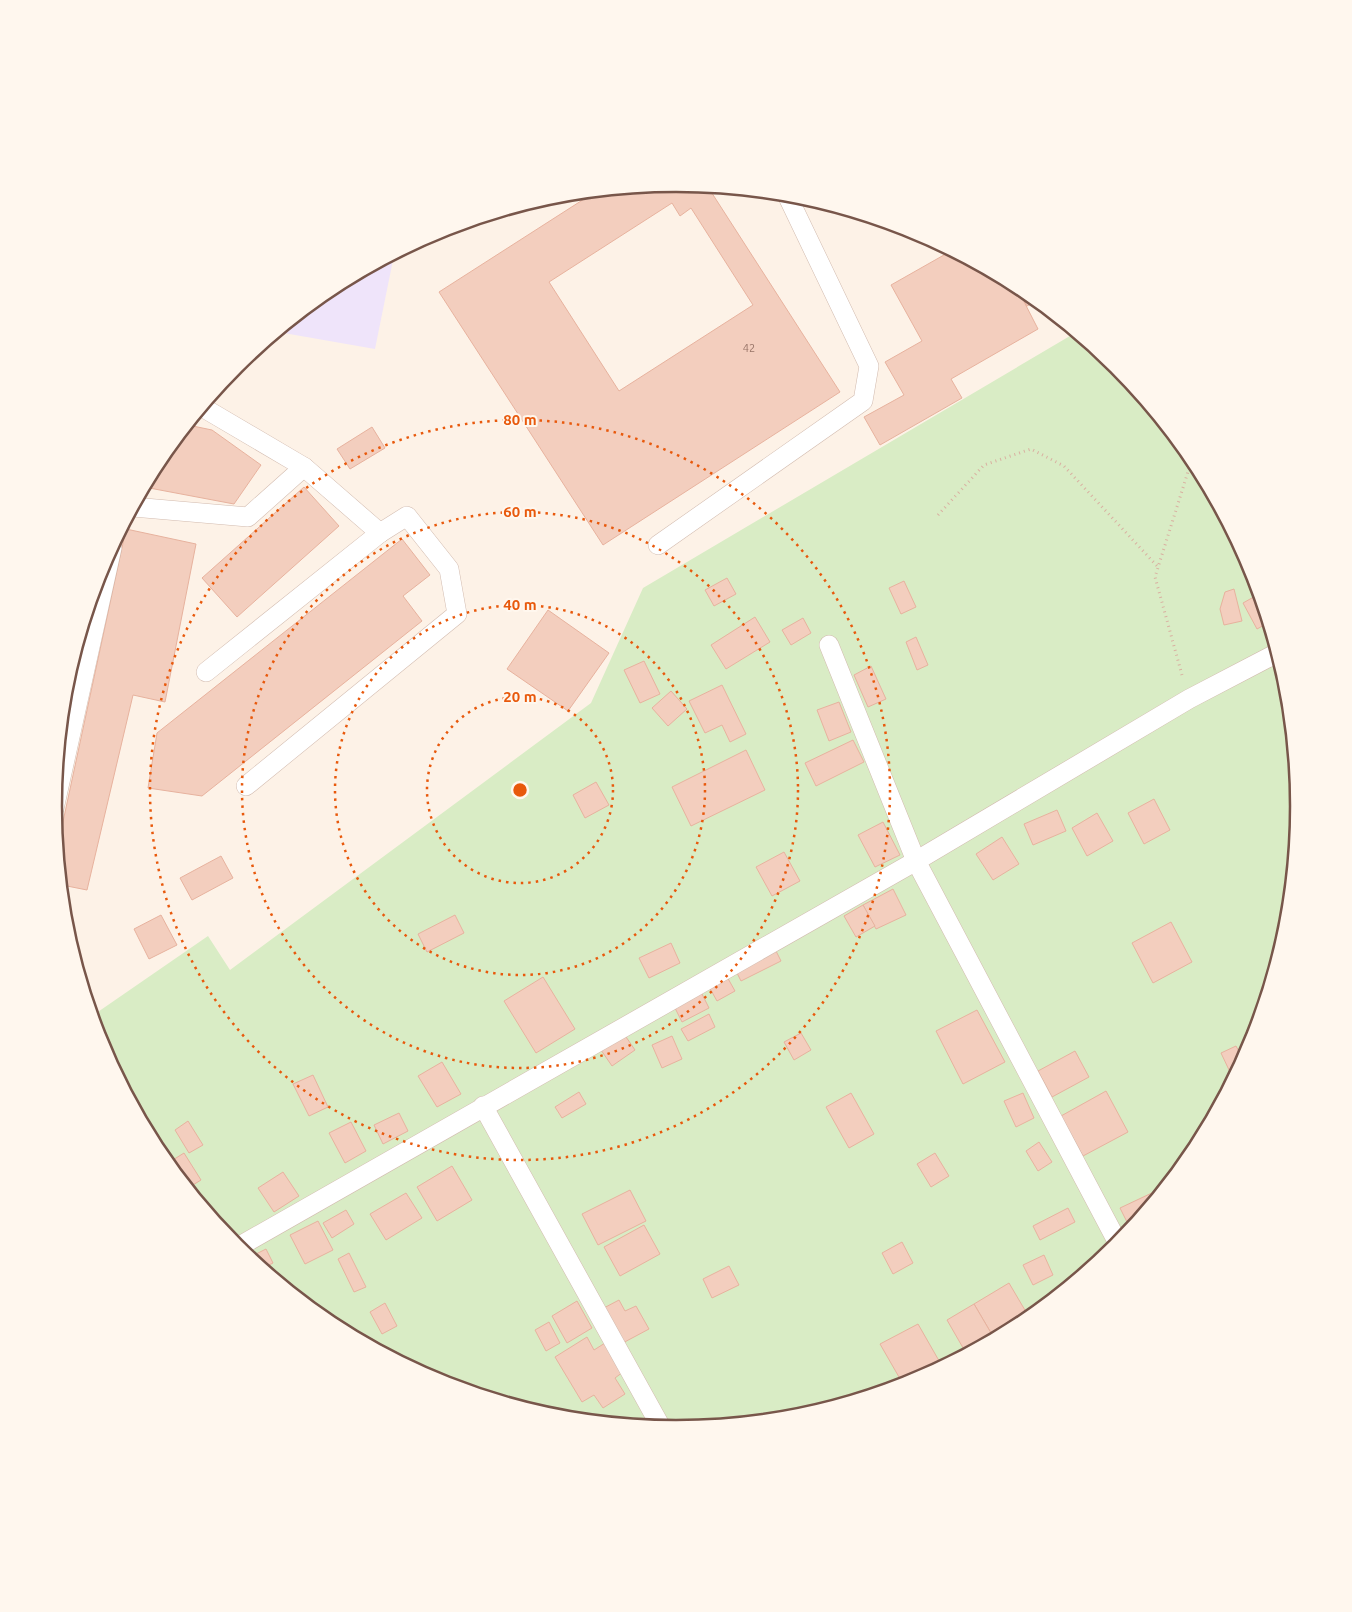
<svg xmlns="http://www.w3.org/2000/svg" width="1352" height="1612" viewBox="0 0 1352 1612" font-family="Ubuntu,sans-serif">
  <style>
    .education { fill: #efe4fa }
    .green { fill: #d9ecc5 }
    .building { fill: #f3cebe; stroke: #e7b29e; fill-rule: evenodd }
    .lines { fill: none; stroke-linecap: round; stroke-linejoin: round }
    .lane-casing { stroke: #d2bbaf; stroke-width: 20 }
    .path { stroke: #d9b0a1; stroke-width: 3; stroke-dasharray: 1 4; stroke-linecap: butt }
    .lane { stroke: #fff; stroke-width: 19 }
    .ring { fill: none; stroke: #e8590c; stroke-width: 2.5; stroke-dasharray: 2.5 5 }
    .labels { text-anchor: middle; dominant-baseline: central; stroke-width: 4; stroke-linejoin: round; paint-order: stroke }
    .number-label { font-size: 11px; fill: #977467 }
    .rim { fill: none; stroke: #78564a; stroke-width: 2.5 }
    .centre { fill: #e8590c; stroke: #fff7ee; stroke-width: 2.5 }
    .ring-label { font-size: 15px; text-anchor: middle; font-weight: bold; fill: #e8590c; stroke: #fff7ee; stroke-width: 4; stroke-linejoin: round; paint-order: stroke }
  </style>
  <rect width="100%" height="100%" fill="#fdf2e7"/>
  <!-- education -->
  <path class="education" d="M 394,255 L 375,349 L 278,332 L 331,288 Z"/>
  <!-- green -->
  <path class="green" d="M 1075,333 L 1116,366 L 1194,461 L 1251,568 L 1286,685 L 1298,806 L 1286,928 L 1251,1044 L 1193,1152 L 1116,1246 L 1021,1324 L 914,1381 L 797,1416 L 676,1428 L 554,1416 L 438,1381 L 330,1323 L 236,1246 L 158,1151 L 101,1044 L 92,1016 L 208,936 L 230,970 L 591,703 L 643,588 Z"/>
  <!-- building -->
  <g class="building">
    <path d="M 676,184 L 708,187 L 840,392 L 603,545 L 439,292 L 595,192 ZM 672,203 L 680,216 L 691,208 L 753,305 L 619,391 L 549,282 Z"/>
    <path d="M 951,251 L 1016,286 L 1038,329 L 951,379 L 962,398 L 880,445 L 864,417 L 904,395 L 885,362 L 922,341 L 891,285 Z"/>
    <path d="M 1016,286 L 1022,289 L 1037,301 L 1027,306 Z"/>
    <path d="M 188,425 L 212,430 L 261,465 L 234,504 L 144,487 L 159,460 Z"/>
    <path d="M 372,427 L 385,448 L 350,469 L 337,449 Z"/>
    <path d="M 304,487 L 339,526 L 237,617 L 202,578 Z"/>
    <path d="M 126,529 L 196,544 L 165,702 L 133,695 L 87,890 L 62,885 L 58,845 Z"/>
    <path d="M 402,539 L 430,575 L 403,596 L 422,621 L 202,796 L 148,788 L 157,733 Z"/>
    <path d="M 727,578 L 736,594 L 714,606 L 705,590 Z"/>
    <path d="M 904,581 L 916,607 L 901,614 L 889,588 Z"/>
    <path d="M 1234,589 L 1242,621 L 1224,625 L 1220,609 L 1225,592 Z"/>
    <path d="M 1259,594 L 1268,623 L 1257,629 L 1243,603 Z"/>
    <path d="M 548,610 L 609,653 L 568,711 L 507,669 Z"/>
    <path d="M 755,617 L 770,642 L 726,669 L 711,645 Z"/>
    <path d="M 803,618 L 811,633 L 791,645 L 782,630 Z"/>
    <path d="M 916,637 L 928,665 L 917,670 L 906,642 Z"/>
    <path d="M 644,661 L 660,694 L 640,703 L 624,670 Z"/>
    <path d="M 871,666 L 886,699 L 868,707 L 854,675 Z"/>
    <path d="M 722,685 L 746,734 L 730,742 L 722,725 L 705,733 L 689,701 Z"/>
    <path d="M 671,691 L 687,709 L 668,726 L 652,708 Z"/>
    <path d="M 839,702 L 851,732 L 829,741 L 817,710 Z"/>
    <path d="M 853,740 L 864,762 L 816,786 L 805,763 Z"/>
    <path d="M 746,750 L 765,790 L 691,826 L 672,787 Z"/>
    <path d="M 596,782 L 609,805 L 585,818 L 573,795 Z"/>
    <path d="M 1154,799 L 1170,830 L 1144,844 L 1128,813 Z"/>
    <path d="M 1057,810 L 1066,831 L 1033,845 L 1024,824 Z"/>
    <path d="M 1097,813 L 1113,841 L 1087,856 L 1072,828 Z"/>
    <path d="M 883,822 L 900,855 L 875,867 L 858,835 Z"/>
    <path d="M 1002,837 L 1019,864 L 993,880 L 976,854 Z"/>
    <path d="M 784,852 L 800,881 L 772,896 L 756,867 Z"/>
    <path d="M 221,856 L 233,878 L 192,900 L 180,878 Z"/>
    <path d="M 893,889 L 906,915 L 876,929 L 863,905 Z"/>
    <path d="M 863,905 L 875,926 L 856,937 L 844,916 Z"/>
    <path d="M 161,915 L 177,945 L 149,959 L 134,929 Z"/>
    <path d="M 455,915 L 464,933 L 427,952 L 418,934 Z"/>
    <path d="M 1171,922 L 1192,962 L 1153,983 L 1132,943 Z"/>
    <path d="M 671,943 L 680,963 L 649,978 L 639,958 Z"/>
    <path d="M 775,949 L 781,961 L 741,981 L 735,969 Z"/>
    <path d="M 726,975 L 735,991 L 717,1001 L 708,985 Z"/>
    <path d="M 543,977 L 575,1029 L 536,1053 L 504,1001 Z"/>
    <path d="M 701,992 L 709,1008 L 682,1022 L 674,1006 Z"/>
    <path d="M 977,1010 L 1005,1062 L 963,1084 L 936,1031 Z"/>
    <path d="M 709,1014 L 715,1027 L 688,1041 L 681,1029 Z"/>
    <path d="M 801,1033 L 811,1050 L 794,1060 L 784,1042 Z"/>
    <path d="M 624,1034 L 635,1050 L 612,1066 L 601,1050 Z"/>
    <path d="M 672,1036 L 682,1059 L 662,1068 L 652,1045 Z"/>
    <path d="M 1236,1046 L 1243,1059 L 1238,1069 L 1230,1072 L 1221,1053 Z"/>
    <path d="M 1075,1051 L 1089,1077 L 1052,1097 L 1038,1071 Z"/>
    <path d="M 442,1062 L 461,1094 L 437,1107 L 418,1076 Z"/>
    <path d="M 313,1075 L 328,1107 L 309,1116 L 293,1084 Z"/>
    <path d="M 1106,1091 L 1128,1132 L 1083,1156 L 1061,1116 Z"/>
    <path d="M 579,1092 L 586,1104 L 562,1118 L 555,1107 Z"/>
    <path d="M 851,1093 L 874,1134 L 849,1148 L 826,1107 Z"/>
    <path d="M 1023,1093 L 1034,1118 L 1016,1127 L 1004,1101 Z"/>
    <path d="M 399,1113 L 408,1131 L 383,1144 L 374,1125 Z"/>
    <path d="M 188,1121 L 203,1145 L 189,1153 L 175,1130 Z"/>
    <path d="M 351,1122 L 366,1151 L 345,1163 L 329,1133 Z"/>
    <path d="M 1039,1142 L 1052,1162 L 1038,1171 L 1026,1151 Z"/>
    <path d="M 184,1153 L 201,1180 L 188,1188 L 168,1163 Z"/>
    <path d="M 935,1153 L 949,1176 L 931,1187 L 917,1164 Z"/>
    <path d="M 452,1166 L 472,1200 L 437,1221 L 417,1187 Z"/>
    <path d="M 283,1172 L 299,1196 L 274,1212 L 258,1188 Z"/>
    <path d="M 630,1190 L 646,1221 L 598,1245 L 582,1214 Z"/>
    <path d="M 1156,1191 L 1158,1195 L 1135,1223 L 1129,1226 L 1120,1208 Z"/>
    <path d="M 406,1193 L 422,1218 L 386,1240 L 370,1214 Z"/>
    <path d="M 1068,1208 L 1075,1222 L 1040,1240 L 1033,1226 Z"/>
    <path d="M 346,1210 L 354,1224 L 332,1238 L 323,1223 Z"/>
    <path d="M 318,1221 L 333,1250 L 305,1264 L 290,1235 Z"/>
    <path d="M 644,1225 L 660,1254 L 620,1276 L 604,1247 Z"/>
    <path d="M 902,1242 L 913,1263 L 893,1274 L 882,1253 Z"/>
    <path d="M 266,1249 L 273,1263 L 263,1268 L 250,1257 Z"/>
    <path d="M 349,1253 L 366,1287 L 354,1292 L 338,1259 Z"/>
    <path d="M 1044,1255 L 1053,1275 L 1033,1285 L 1023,1265 Z"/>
    <path d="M 729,1266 L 739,1285 L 712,1298 L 703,1279 Z"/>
    <path d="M 1009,1283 L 1029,1317 L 994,1338 L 974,1304 Z"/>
    <path d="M 619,1300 L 625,1311 L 636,1306 L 649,1329 L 619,1345 L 600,1310 Z"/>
    <path d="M 577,1301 L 592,1328 L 567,1343 L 552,1316 Z"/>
    <path d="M 385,1303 L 397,1326 L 382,1334 L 370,1312 Z"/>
    <path d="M 974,1304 L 994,1338 L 966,1353 L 947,1320 Z"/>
    <path d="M 549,1322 L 560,1343 L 546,1351 L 535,1330 Z"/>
    <path d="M 918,1324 L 942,1366 L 903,1384 L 880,1344 Z"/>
    <path d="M 587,1337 L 594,1350 L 605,1343 L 623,1372 L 615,1378 L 625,1394 L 603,1408 L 594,1395 L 582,1402 L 555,1357 Z"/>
  </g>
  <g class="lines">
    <!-- lane casing -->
    <g class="lane-casing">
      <g id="lane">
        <path d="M 202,407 L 304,467 L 380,533 L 407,516 L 449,569 L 457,614 L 246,786"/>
        <path d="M 133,507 L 248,517 L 304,467"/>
        <path d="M 658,545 L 863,401 L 869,366 L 787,195"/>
        <path d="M 829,645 L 916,861 L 1118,1243"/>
        <path d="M 206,672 L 380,533"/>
        <path d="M 54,809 L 112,548"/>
        <path d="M 483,1106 L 661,1427"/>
        <path d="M 238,1247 L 916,861 L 1189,699 L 1277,653"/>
      </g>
    </g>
    <!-- path -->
    <g class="path">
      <path d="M 938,515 L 984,465 L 1031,449 L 1064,466 L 1158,567"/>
      <path d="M 1182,675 L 1155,577 L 1192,459"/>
    </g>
    <!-- lane -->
    <use href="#lane" class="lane"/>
  </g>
  <!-- distance rings -->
  <g class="ring">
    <circle cx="520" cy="790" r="93"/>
    <circle cx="520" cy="790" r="185"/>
    <circle cx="520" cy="790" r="278"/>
    <circle cx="520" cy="790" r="370"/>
  </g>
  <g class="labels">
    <!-- number labels -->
    <g class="number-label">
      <text x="749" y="348">42</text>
    </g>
  </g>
  <!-- crop -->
  <path d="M0 0H1352V1612H0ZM62 806a614 614 0 1 1 1228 0a614 614 0 1 1-1228 0Z" fill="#fff7ee" fill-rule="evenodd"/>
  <path class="rim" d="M62 806a614 614 0 1 1 1228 0a614 614 0 1 1-1228 0Z"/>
  <circle cx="520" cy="790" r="8" class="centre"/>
  <g class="ring-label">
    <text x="520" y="425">80 m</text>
    <text x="520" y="517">60 m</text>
    <text x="520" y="610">40 m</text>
    <text x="520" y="702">20 m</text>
  </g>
</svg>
